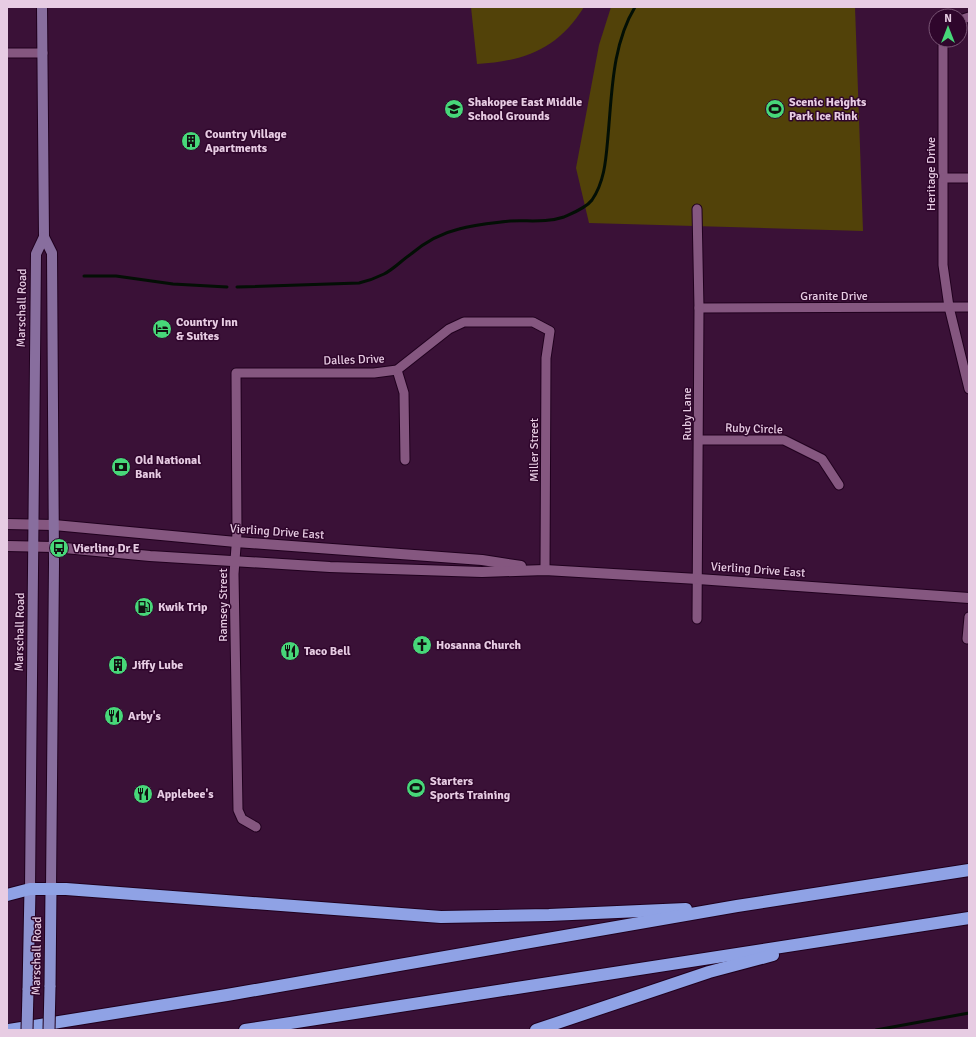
<svg xmlns="http://www.w3.org/2000/svg" width="976" height="1037" viewBox="0 0 976 1037" font-family="Signika,sans-serif">
  <style>
    .green { fill: #524209 }
    .lines { fill: none; stroke-linecap: round; stroke-linejoin: round }
    .stream { stroke: #030f05; stroke-width: 3 }
    .minor-casing { stroke: #20001e; stroke-width: 11 }
    .tertiary-casing { stroke: #20001e; stroke-width: 12 }
    .secondary-casing { stroke: #20001e; stroke-width: 12 }
    .trunk-casing { stroke: #20001e; stroke-width: 13 }
    .motorway-casing { stroke: #20001e; stroke-width: 14 }
    .minor { stroke: #855780; stroke-width: 9 }
    .tertiary { stroke: #855780; stroke-width: 10 }
    .secondary { stroke: #886e9e; stroke-width: 10 }
    .trunk { stroke: #8d93d1; stroke-width: 11 }
    .motorway { stroke: #8fa2e5; stroke-width: 12 }
    .trunk-bridge-casing { stroke: #20001e; stroke-width: 13; stroke-linecap: butt }
    .trunk-bridge { stroke: #8d93d1; stroke-width: 11 }
    .labels { text-anchor: middle; dominant-baseline: central; stroke-width: 3; stroke-linejoin: round; paint-order: stroke }
    .poi-label { font-size: 12px; font-weight: bold; fill: #e7cce3; stroke: #2f062c; text-anchor: start }
    .street-label { font-size: 12px; fill: #e7cce3; stroke: #2f062c }
  </style>
  <rect width="100%" height="100%" fill="#3a1137"/>
  <!-- green -->
  <g class="green">
    <path d="M 471,7 L 584,7 C 558,49 525,61 477,64 Z"/>
    <path d="M 611,7 L 855,7 L 863,231 L 589,223 L 576,168 L 599,45 Z"/>
  </g>
  <g class="lines">
    <!-- stream -->
    <g class="stream">
      <path d="M 84,276 L 116,276 L 173,284 L 227,287"/>
      <path d="M 237,287 L 359,283 C 368,281 376,278 384,274 C 394,269 402,260 411,254 C 424,243 442,233 459,229 C 475,224 493,223 510,221 C 528,220 546,223 564,217 C 573,213 586,208 592,200 C 605,181 606,158 608,136 C 612,93 612,45 635,7"/>
      <path d="M 876,1030 L 969,1013"/>
    </g>
    <!-- minor casing -->
    <g class="minor-casing">
      <g id="minor">
        <path d="M 960,20 L 969,17"/>
        <path d="M 943,40 L 943,265 L 949,307 L 969,389"/>
        <path d="M 7,53 L 43,53"/>
        <path d="M 943,178 L 969,178"/>
        <path d="M 699,308 L 969,307"/>
        <path d="M 397,370 L 404,393 L 405,460"/>
        <path d="M 699,440 L 784,440 L 822,459 L 839,485"/>
        <path d="M 697,619 L 699,308 L 697,209"/>
        <path d="M 967,639 L 969,617"/>
        <path d="M 256,827 L 242,819 L 238,810 L 234,574 L 237,533 L 236,373 L 374,373 L 397,370 L 449,329 L 464,322 L 533,322 L 550,331 L 546,358 L 545,570"/>
      </g>
    </g>
    <!-- tertiary casing -->
    <g class="tertiary-casing">
      <g id="tertiary">
        <path d="M 7,524 L 54,525 L 236,542 L 482,560 L 521,566"/>
        <path d="M 7,546 L 54,547 L 150,556 L 330,567 L 482,572 L 545,570 L 698,579 L 969,598"/>
      </g>
    </g>
    <!-- secondary casing -->
    <g class="secondary-casing">
      <g id="secondary">
        <path d="M 42,7 L 44,237 L 52,253 L 54,563 L 51,889"/>
        <path d="M 30,889 L 36,254 L 44,237"/>
      </g>
    </g>
    <!-- trunk casing -->
    <g class="trunk-casing">
      <g id="trunk">
        <path d="M 50,987 L 51,889"/>
        <path d="M 28,990 L 30,889"/>
      </g>
    </g>
    <!-- motorway casing -->
    <g class="motorway-casing">
      <g id="motorway">
        <path d="M 7,895 L 30,889 L 66,889 L 441,917 L 549,915 L 686,909"/>
        <path d="M 9,1030 L 227,995 L 737,906 L 969,870"/>
        <path d="M 245,1030 L 969,918"/>
        <path d="M 536,1030 L 709,972 L 773,955"/>
      </g>
    </g>
    <!-- minor -->
    <use href="#minor" class="minor"/>
    <!-- tertiary -->
    <use href="#tertiary" class="tertiary"/>
    <!-- secondary -->
    <use href="#secondary" class="secondary"/>
    <!-- trunk -->
    <use href="#trunk" class="trunk"/>
    <!-- motorway -->
    <use href="#motorway" class="motorway"/>
    <!-- trunk-bridge casing -->
    <g class="trunk-bridge-casing">
      <g id="trunk-bridge">
        <path d="M 27,1030 L 28,990"/>
        <path d="M 49,1030 L 50,987"/>
      </g>
    </g>
    <!-- trunk-bridge -->
    <use href="#trunk-bridge" class="trunk-bridge"/>
  </g>
  <!-- icons -->
  <defs>
    <g id="school-disc" transform="scale(1)"><circle r="9.5" fill="#47d779" stroke="#2f062c"/><path d="M0-5L7-2L0 1L-7-2ZM-4 1L0 2.5L4 1V4Q0 6-4 4Z" fill="#111"/></g>
    <g id="stadium-disc" transform="scale(1)"><circle r="9.5" fill="#47d779" stroke="#2f062c"/><path d="M0-5a6.5 5 0 1 0 0 10a6.5 5 0 1 0 0-10ZM-3.5-1.8h7v3.6h-7Z" fill="#111"/></g>
    <g id="building-disc" transform="scale(1)"><circle r="9.5" fill="#47d779" stroke="#2f062c"/><path d="M-4-6H4V6H1V3H-1V6H-4ZM-2.5-4.3h1.7v1.8h-1.7ZM.8-4.3h1.7v1.8H.8ZM-2.5-1h1.7V.8h-1.7ZM.8-1h1.7V.8H.8Z" fill="#111"/></g>
    <g id="hotel-disc" transform="scale(1)"><circle r="9.5" fill="#47d779" stroke="#2f062c"/><path d="M-6-4.5h1.5V1H6V5H4.5V3h-9V5H-6ZM-4 0a1.8 1.8 0 1 1 3.6 0ZM.5 0V-2.5h3Q6-2.5 6 0Z" fill="#111"/></g>
    <g id="bank-disc" transform="scale(1)"><circle r="9.5" fill="#47d779" stroke="#2f062c"/><path d="M-6-4H6V4H-6ZM0-2.3a2.3 2.3 0 1 0 0 4.6a2.3 2.3 0 1 0 0-4.6Z" fill="#111"/></g>
    <g id="bus-disc" transform="scale(1)"><circle r="9.5" fill="#47d779" stroke="#2f062c"/><path d="M-5-6H5V4H4V6H2V4H-2V6H-4V4H-5ZM-3.5-4V0h7V-4ZM-3.5 1.2v1.5H-2V1.2ZM2 1.2v1.5H3.5V1.2Z" fill="#111"/></g>
    <g id="fuel-disc" transform="scale(1)"><circle r="9.5" fill="#47d779" stroke="#2f062c"/><path d="M-5.5-6h7V0h2V4h1.3V-2.5L3-4.5l.8-.8L6-3V5H2.5V1h-1V6h-7ZM-4.2-4.7v3.2H.2V-4.7Z" fill="#111"/></g>
    <g id="church-disc" transform="scale(1)"><circle r="9.5" fill="#47d779" stroke="#2f062c"/><path d="M-1.2-6h2.4v3.5h3.3v2.4h-3.3V6h-2.4V-.1h-3.3v-2.4h3.3Z" fill="#111"/></g>
    <g id="restaurant-disc" transform="scale(1)"><circle r="9.5" fill="#47d779" stroke="#2f062c"/><path d="M-5-6h1v4h1v-4h1v4h1v-4h1v5L-1.5 .5V6h-2V.5L-5-1ZM5-6V6H3V1.5H1.5Q1.5-4 5-6Z" fill="#111"/></g>
  </defs>
  <g fill-rule="evenodd">
    <use href="#school-disc" x="454" y="109"/>
    <use href="#stadium-disc" x="775" y="109"/>
    <use href="#building-disc" x="191" y="141"/>
    <use href="#hotel-disc" x="162" y="329"/>
    <use href="#bank-disc" x="121" y="467"/>
    <use href="#bus-disc" x="59" y="548"/>
    <use href="#fuel-disc" x="144" y="607"/>
    <use href="#church-disc" x="422" y="645"/>
    <use href="#restaurant-disc" x="290" y="651"/>
    <use href="#building-disc" x="118" y="665"/>
    <use href="#restaurant-disc" x="114" y="716"/>
    <use href="#stadium-disc" x="416" y="788"/>
    <use href="#restaurant-disc" x="143" y="794"/>
  </g>
  <g class="labels">
    <!-- poi labels -->
    <g class="poi-label">
      <text x="468" y="102">Shakopee East Middle<tspan x="468" dy="14">School Grounds</tspan></text>
      <text x="789" y="102">Scenic Heights<tspan x="789" dy="14">Park Ice Rink</tspan></text>
      <text x="205" y="134">Country Village<tspan x="205" dy="14">Apartments</tspan></text>
      <text x="176" y="322">Country Inn<tspan x="176" dy="14">&amp; Suites</tspan></text>
      <text x="135" y="460">Old National<tspan x="135" dy="14">Bank</tspan></text>
      <text x="73" y="548">Vierling Dr E</text>
      <text x="158" y="607">Kwik Trip</text>
      <text x="436" y="645">Hosanna Church</text>
      <text x="304" y="651">Taco Bell</text>
      <text x="132" y="665">Jiffy Lube</text>
      <text x="128" y="716">Arby's</text>
      <text x="430" y="781">Starters<tspan x="430" dy="14">Sports Training</tspan></text>
      <text x="157" y="794">Applebee's</text>
    </g>
    <!-- street labels -->
    <g class="street-label">
      <text transform="translate(931 174) rotate(-90)">Heritage Drive</text>
      <text x="834" y="296">Granite Drive</text>
      <text transform="translate(22 308) rotate(-89)">Marschall Road</text>
      <text transform="translate(354 360) rotate(-2)">Dalles Drive</text>
      <text transform="translate(687 414) rotate(-90)">Ruby Lane</text>
      <text transform="translate(754 429) rotate(2)">Ruby Circle</text>
      <text transform="translate(534 450) rotate(-90)">Miller Street</text>
      <text transform="translate(277 532) rotate(4)">Vierling Drive East</text>
      <text transform="translate(758 570) rotate(4)">Vierling Drive East</text>
      <text transform="translate(223 605) rotate(-90)">Ramsey Street</text>
      <text transform="translate(20 632) rotate(-89)">Marschall Road</text>
      <text transform="translate(37 956) rotate(-89)">Marschall Road</text>
    </g>
  </g>
  <!-- border -->
  <rect width="976" height="1037" fill="none" stroke="#e7cce3" stroke-width="16"/>
  <!-- north arrow -->
  <g transform="translate(948 28)"><circle r="19" fill="#2f062c" stroke="#795575"/>
  <path d="M0-3L7 15L0 10L-7 15Z" fill="#47d779"/>
  <text y="-6" font-size="11" font-weight="bold" text-anchor="middle" fill="#e7cce3">N</text>
  </g>
</svg>
